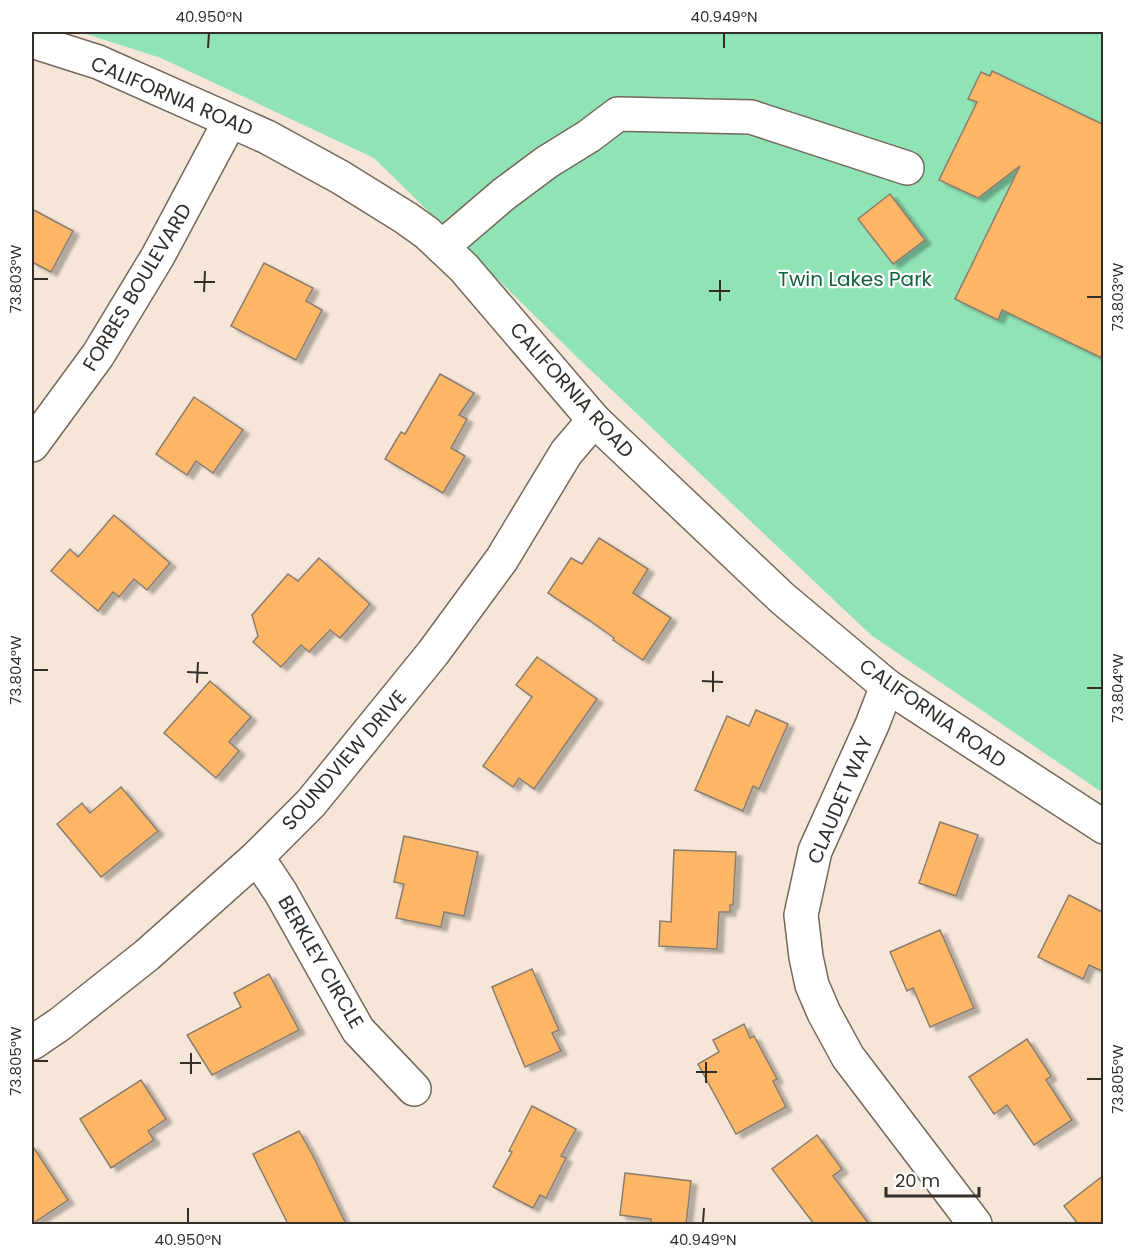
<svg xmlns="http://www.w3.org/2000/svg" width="1135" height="1256" viewBox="0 0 1135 1256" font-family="Poppins,sans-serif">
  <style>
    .green { fill: #8fe3b5 }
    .building { fill: #fdb666; stroke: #8a7d6f; stroke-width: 1.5; filter: url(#shadow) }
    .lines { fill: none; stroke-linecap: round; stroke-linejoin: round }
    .minor-casing { stroke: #75685a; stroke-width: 36 }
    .major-casing { stroke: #75685a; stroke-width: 36 }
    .minor { stroke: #fff; stroke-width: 33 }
    .major { stroke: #fff; stroke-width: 33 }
    .ticks { fill: none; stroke: #342e29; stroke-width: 2 }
    .labels { text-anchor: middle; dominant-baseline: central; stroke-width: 4.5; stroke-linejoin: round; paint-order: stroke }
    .street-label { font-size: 20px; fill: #342e29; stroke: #fff }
    .park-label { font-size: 20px; fill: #11623f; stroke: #fff }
    .neatline { fill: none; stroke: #342e29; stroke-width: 2 }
    .ticks-label { font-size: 15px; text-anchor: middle; fill: #342e29 }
  </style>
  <defs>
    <filter id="shadow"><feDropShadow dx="6" dy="4" stdDeviation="1.5" flood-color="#0004"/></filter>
  </defs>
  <rect width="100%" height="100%" fill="#f5e6d7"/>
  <!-- green -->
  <path class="green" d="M 80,32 L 1103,32 L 1103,793 L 871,635 L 579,359 L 374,158 L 161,58 Z"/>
  <!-- building -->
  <g class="building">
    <path d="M 992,71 L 1104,125 L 1104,359 L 1002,310 L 998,320 L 955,299 L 1020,166 L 978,198 L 939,180 L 977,102 L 968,99 L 981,72 L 990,76 Z"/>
    <path d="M 890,194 L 925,240 L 893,264 L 858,219 Z"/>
    <path d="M 32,209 L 73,231 L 51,272 L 32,262 Z"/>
    <path d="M 264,263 L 313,288 L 306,301 L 322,310 L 296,360 L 231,326 Z"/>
    <path d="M 440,374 L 474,393 L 459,415 L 467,419 L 451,448 L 465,456 L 443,493 L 385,459 L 401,432 L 405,434 Z"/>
    <path d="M 194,397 L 243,430 L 213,473 L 196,461 L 187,475 L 156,454 Z"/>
    <path d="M 114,515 L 170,563 L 147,590 L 134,579 L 119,597 L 113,592 L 98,611 L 51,571 L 70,549 L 78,557 Z"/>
    <path d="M 599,538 L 648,569 L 633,593 L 671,618 L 643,660 L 613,640 L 614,638 L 589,620 L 548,593 L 571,558 L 582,564 Z"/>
    <path d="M 319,558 L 370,604 L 340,638 L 330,630 L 309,652 L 301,645 L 281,667 L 253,642 L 258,636 L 252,615 L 288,574 L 298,581 Z"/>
    <path d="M 537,657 L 597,699 L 534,789 L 519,778 L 513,787 L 483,766 L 532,697 L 516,685 Z"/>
    <path d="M 210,681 L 251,717 L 229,742 L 239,751 L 216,778 L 164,733 Z"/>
    <path d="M 756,710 L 788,724 L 759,789 L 753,786 L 743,811 L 695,790 L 727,716 L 749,726 Z"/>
    <path d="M 121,787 L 158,831 L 101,877 L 57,824 L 82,803 L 90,813 Z"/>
    <path d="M 940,822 L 978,835 L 956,896 L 919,883 Z"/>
    <path d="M 404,836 L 478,852 L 464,916 L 444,912 L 441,927 L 396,918 L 404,884 L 394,882 Z"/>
    <path d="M 674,850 L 736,852 L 733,905 L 730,905 L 730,912 L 719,912 L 717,949 L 659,946 L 660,921 L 671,922 Z"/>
    <path d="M 1069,895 L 1104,913 L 1104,972 L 1089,965 L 1083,979 L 1038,957 Z"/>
    <path d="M 940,930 L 974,1008 L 930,1027 L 913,988 L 907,991 L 890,952 Z"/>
    <path d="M 532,969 L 559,1030 L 552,1033 L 561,1051 L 525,1067 L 492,987 Z"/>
    <path d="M 269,974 L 299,1030 L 212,1075 L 187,1035 L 241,1007 L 234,993 Z"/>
    <path d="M 744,1024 L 750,1038 L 754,1036 L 777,1079 L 773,1081 L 786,1107 L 736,1134 L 698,1064 L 719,1052 L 713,1040 Z"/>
    <path d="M 1027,1039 L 1051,1076 L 1046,1080 L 1072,1120 L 1034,1145 L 1007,1105 L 994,1114 L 969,1077 Z"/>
    <path d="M 141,1080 L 166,1119 L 148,1131 L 154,1140 L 111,1168 L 80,1119 Z"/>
    <path d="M 532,1106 L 576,1129 L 561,1156 L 566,1158 L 546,1198 L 540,1195 L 533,1208 L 493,1187 L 512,1152 L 509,1151 Z"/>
    <path d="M 299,1131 L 313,1156 L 346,1224 L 288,1224 L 253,1154 Z"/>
    <path d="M 817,1135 L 842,1169 L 833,1176 L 869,1224 L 814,1224 L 772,1169 Z"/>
    <path d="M 32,1145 L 68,1200 L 32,1224 Z"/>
    <path d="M 625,1173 L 691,1181 L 686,1224 L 651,1224 L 651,1219 L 620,1215 Z"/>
    <path d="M 1104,1175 L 1104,1224 L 1078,1224 L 1064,1206 Z"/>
  </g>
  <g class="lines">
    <!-- minor casing -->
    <g class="minor-casing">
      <g id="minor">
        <path d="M 442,247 L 504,194 L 547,162 L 589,136 L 618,114 L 751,117 L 907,168"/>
        <path d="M 32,445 L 98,355 L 158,256 L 230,121"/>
        <path d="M 887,686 L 872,725 L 815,851 L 801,915 L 806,957 L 812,985 L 824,1013 L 848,1057 L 975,1224"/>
        <path d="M 257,857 L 281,893 L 358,1030 L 414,1089"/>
        <path d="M 32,1043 L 60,1024 L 147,955 L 257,857 L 311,803 L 433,653 L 502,559 L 566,453 L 594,420"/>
      </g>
    </g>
    <!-- major casing -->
    <g class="major-casing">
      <path id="major" d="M 32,41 L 98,62 L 267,137 L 340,177 L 406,218 L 427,233 L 464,268 L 594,420 L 782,598 L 887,686 L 1104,827"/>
    </g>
    <!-- minor -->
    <use href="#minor" class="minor"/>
    <!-- major -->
    <use href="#major" class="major"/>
  </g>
  <!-- ticks -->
  <path class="ticks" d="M 208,48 L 209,33M 724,48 L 724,33M 33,279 L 48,279M 194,282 L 215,282M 709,291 L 730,291M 204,292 L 205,271M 1087,297 L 1102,297M 720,301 L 720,280M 33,670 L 48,670M 187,672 L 208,673M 702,681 L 723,682M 197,683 L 198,662M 1087,688 L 1102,688M 713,692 L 713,671M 33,1061 L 48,1061M 180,1063 L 201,1063M 696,1072 L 717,1072M 191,1074 L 191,1053M 1087,1079 L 1102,1079M 706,1083 L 706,1062M 188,1223 L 188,1208M 703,1223 L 704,1208"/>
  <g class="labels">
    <!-- street labels -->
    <g class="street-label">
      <text transform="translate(172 96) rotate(23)">CALIFORNIA ROAD</text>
      <text transform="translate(137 287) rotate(-59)">FORBES BOULEVARD</text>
      <text transform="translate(572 390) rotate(48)">CALIFORNIA ROAD</text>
      <text transform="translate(933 713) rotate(35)">CALIFORNIA ROAD</text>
      <text transform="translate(344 760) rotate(-49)">SOUNDVIEW DRIVE</text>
      <text transform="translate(840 800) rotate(-67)">CLAUDET WAY</text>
      <text transform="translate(321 962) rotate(60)">BERKLEY CIRCLE</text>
    </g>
    <!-- park labels -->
    <g class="park-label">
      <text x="855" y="279">Twin Lakes Park</text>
    </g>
  </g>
  <!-- border -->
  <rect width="1135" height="1256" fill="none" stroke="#ffffff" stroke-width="66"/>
  <!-- scale -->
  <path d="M886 1187v9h93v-9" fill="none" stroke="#342e29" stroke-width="3"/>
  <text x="895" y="1187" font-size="18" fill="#342e29" stroke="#ffffff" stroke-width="4.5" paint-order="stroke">20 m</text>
  <rect x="33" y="33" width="1069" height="1190" class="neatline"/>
  <g class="ticks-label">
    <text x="209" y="22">40.950°N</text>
    <text x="724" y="22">40.949°N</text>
    <text transform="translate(16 279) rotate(-90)" y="5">73.803°W</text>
    <text transform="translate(1118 297) rotate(-90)" y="5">73.803°W</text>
    <text transform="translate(16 670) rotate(-90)" y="5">73.804°W</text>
    <text transform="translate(1118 688) rotate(-90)" y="5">73.804°W</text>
    <text transform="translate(16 1061) rotate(-90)" y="5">73.805°W</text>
    <text transform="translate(1118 1079) rotate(-90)" y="5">73.805°W</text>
    <text x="188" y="1245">40.950°N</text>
    <text x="703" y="1245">40.949°N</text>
  </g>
</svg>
